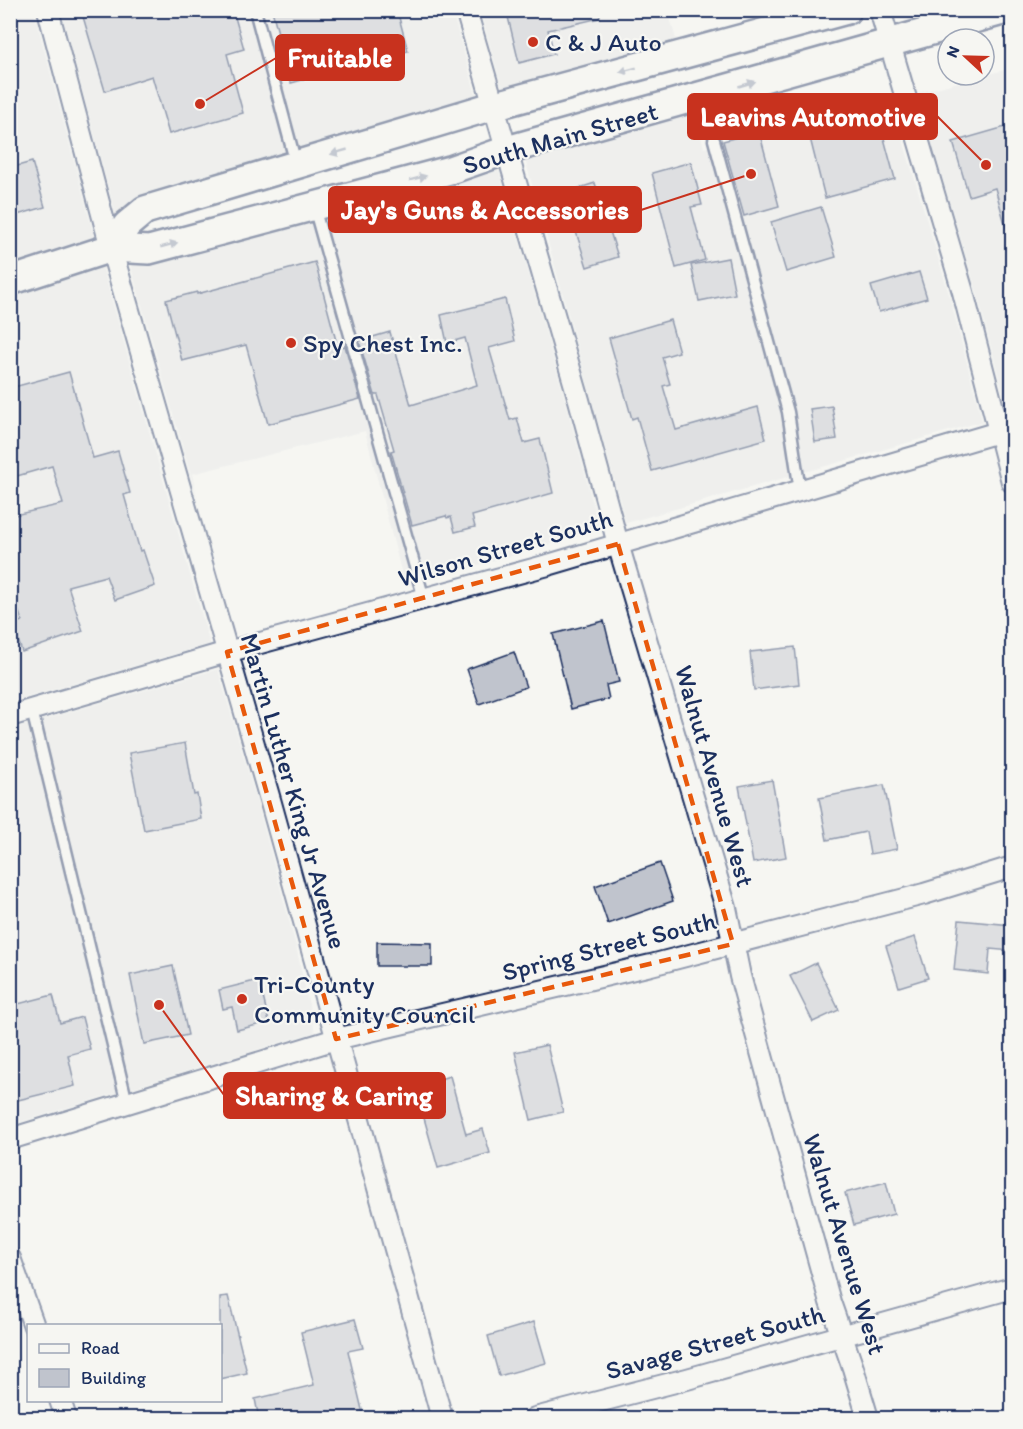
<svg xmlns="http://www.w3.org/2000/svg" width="1023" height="1429" viewBox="0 0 1023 1429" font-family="Itim,sans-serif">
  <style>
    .built { fill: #e6e7e7 }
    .building { fill: #c0c4cd; stroke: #1b2f5e; stroke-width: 1.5 }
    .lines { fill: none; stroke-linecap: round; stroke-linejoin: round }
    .lane-casing { stroke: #1b2f5e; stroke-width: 15 }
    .street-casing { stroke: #1b2f5e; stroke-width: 24 }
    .secondary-casing { stroke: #1b2f5e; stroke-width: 32 }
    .lane { stroke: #f6f6f2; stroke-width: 10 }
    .street { stroke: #f6f6f2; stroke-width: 20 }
    .secondary { stroke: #f6f6f2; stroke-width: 27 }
    .oneway { fill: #8892a8 }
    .marked { fill: none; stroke: #e8590c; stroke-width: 4.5; stroke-dasharray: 12 8; stroke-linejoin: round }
    .poi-dot { fill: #c8321e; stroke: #f6f6f2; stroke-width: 2 }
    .labels { text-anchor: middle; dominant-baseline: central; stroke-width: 4.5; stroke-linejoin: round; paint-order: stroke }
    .poi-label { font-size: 26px; fill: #1b2f5e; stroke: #f6f6f2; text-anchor: start }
    .street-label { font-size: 26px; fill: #1b2f5e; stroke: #f6f6f2 }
    .leader { fill: none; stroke: #c8321e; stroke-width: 2 }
    .callout-dot { fill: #c8321e; stroke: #f6f6f2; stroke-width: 2 }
    .callout { fill: #c8321e; stroke: #c8321e; stroke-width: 2 }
    .callout-label { font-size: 27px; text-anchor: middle; font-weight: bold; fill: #fff }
  </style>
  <rect width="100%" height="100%" fill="#f6f6f2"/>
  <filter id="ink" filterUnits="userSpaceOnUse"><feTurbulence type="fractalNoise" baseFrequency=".0167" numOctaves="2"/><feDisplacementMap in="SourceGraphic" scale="12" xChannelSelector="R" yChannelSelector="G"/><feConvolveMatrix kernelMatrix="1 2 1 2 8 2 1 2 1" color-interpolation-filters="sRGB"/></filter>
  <g filter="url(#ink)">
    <!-- built -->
    <g class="built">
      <path d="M 10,11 L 34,11 L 95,239 L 10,267 Z"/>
      <path d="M 61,11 L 452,11 L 477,98 L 139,198 L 116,216 Z"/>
      <path d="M 480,11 L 668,11 L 677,43 L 503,91 Z"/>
      <path d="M 1012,68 L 1012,415 L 1009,416 L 976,290 L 917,93 Z"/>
      <path d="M 891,100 L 949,294 L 983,424 L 980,422 L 626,523 L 525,159 L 695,112 L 704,148 Z"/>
      <path d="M 498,167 L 566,402 L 600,530 L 405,586 L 365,431 L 192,474 L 198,501 L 129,261 Z"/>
      <path d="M 102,265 L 210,644 L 11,702 L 11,294 Z"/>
      <path d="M 218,669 L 258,805 L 295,942 L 315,1032 L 11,1125 L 11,729 Z"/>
    </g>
    <!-- building -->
    <g class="building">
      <path d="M 81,10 L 130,10 L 132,19 L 159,10 L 233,10 L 244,49 L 227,54 L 243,113 L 169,134 L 152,76 L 105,91 Z"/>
      <path d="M 272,10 L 397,10 L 408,51 L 291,83 Z"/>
      <path d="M 532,10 L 599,10 L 600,18 L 548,30 L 554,54 L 519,63 L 508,17 Z"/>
      <path d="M 878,116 L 895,179 L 825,198 L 809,134 Z"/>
      <path d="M 1012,125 L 1012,231 L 1007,231 L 995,188 L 969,196 L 953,142 Z"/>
      <path d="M 759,131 L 779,206 L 744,216 L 723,141 Z"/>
      <path d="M 32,162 L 45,207 L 10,217 L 10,168 Z"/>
      <path d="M 691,162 L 702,205 L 691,207 L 705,260 L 676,268 L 652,173 Z"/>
      <path d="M 595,183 L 618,257 L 587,267 L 564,193 Z"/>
      <path d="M 821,207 L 836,257 L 786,272 L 771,222 Z"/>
      <path d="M 728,258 L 735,294 L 699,301 L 691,265 Z"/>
      <path d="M 315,262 L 338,348 L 345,346 L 360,399 L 268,424 L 246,345 L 182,361 L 166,300 L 197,292 L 197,294 Z"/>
      <path d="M 919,272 L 927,298 L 879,312 L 871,286 Z"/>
      <path d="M 505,299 L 515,341 L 489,348 L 510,420 L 517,418 L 524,443 L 540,439 L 553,493 L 472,516 L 475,527 L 455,532 L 451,517 L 447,518 L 446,516 L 412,525 L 391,451 L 394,450 L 378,395 L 375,395 L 359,341 L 390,332 L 411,405 L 477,385 L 465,338 L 447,343 L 441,315 Z"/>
      <path d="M 670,320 L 679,352 L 662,357 L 670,384 L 663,386 L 676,430 L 758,407 L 766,439 L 652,471 L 637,417 L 632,419 L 609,338 Z"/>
      <path d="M 69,372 L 93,458 L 118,451 L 130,493 L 124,495 L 140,551 L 143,550 L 155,586 L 115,600 L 106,576 L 68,586 L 83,631 L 22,652 L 13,624 L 22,621 L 10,586 L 10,516 L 63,504 L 52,466 L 10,478 L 10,388 Z"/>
      <path d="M 832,406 L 837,439 L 815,442 L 810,409 Z"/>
      <path d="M 604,621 L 619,682 L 606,685 L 609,699 L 571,709 L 553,634 Z"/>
      <path d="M 795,647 L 799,684 L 754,690 L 750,652 Z"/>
      <path d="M 514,652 L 526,687 L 479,704 L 467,669 Z"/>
      <path d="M 185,743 L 194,795 L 197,794 L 201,819 L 144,830 L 129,753 Z"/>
      <path d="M 772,780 L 786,857 L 753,863 L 739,786 Z"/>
      <path d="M 884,785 L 897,849 L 870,854 L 866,832 L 827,840 L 819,798 Z"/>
      <path d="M 660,863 L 673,901 L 608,924 L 595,886 Z"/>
      <path d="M 959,920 L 1012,925 L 1012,951 L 990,949 L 988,974 L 954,970 Z"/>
      <path d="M 915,937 L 928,978 L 899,987 L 886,946 Z"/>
      <path d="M 377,942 L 432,943 L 432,966 L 377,966 Z"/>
      <path d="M 816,963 L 839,1010 L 813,1022 L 790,976 Z"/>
      <path d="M 173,966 L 188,1035 L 144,1044 L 130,975 Z"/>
      <path d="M 259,980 L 269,1022 L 237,1030 L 232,1007 L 223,1009 L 219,990 Z"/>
      <path d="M 53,995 L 60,1023 L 82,1017 L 90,1049 L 68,1055 L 75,1086 L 10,1102 L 10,1006 Z"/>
      <path d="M 547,1045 L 563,1112 L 531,1120 L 515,1052 Z"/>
      <path d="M 450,1076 L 466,1134 L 483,1129 L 490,1153 L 438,1168 L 415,1086 Z"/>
      <path d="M 886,1182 L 894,1214 L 854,1225 L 845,1193 Z"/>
      <path d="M 228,1296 L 247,1373 L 220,1379 L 220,1297 Z"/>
      <path d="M 355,1319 L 363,1348 L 348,1351 L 363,1414 L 346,1419 L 259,1419 L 255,1399 L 314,1385 L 301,1332 Z"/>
      <path d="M 534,1322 L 546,1363 L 499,1376 L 488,1336 Z"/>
    </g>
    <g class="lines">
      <!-- lane casing -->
      <g class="lane-casing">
        <g id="lane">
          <path d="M 255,10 L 296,164"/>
          <path d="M 714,140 L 788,412 L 800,491"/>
          <path d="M 314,207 L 424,599"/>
          <path d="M 32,710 L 127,1103"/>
        </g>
      </g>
      <!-- street casing -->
      <g class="street-casing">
        <g id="street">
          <path d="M 48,10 L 111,248 L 271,803 L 442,1418"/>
          <path d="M 466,10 L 579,400 L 618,544 L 726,908 L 740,976 L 830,1302 L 853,1368 L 868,1418"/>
          <path d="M 880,10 L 963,292 L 1012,482"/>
          <path d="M 10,716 L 227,652 L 548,565 L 1012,428"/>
          <path d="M 10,1139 L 336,1039 L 651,965 L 924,894 L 1012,867"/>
          <path d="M 10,1258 L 34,1326"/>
          <path d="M 60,1400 L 66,1418"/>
          <path d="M 535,1418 L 687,1379 L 1012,1288"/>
        </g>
      </g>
      <!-- secondary casing -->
      <g class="secondary-casing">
        <g id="secondary">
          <path d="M 111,248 L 127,225 L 145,210 L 493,106 L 847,10"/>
          <path d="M 10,281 L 111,248 L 149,250 L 450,170 L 507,150 L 1006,10"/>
        </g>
      </g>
      <!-- lane -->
      <use href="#lane" class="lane"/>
      <!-- street -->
      <use href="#street" class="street"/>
      <!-- secondary -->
      <use href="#secondary" class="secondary"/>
    </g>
    <!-- one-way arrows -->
    <defs><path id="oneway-solid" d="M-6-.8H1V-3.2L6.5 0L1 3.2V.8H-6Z" transform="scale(1.5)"/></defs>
    <g class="oneway">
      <use href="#oneway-solid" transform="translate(628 70) rotate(165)"/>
      <use href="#oneway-solid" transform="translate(747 84) rotate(-16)"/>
      <use href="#oneway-solid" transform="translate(339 152) rotate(164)"/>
      <use href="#oneway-solid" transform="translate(418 178) rotate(-15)"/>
      <use href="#oneway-solid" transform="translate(169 245) rotate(-15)"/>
    </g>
  </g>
  <!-- marked area -->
  <path d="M0 0H1023V1429H0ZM 618,544 L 733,944 L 336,1039 L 227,652 Z" fill="#f6f6f2" fill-opacity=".55" fill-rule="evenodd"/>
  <path class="marked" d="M 618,544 L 733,944 L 336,1039 L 227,652 Z"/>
  <!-- markers -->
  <g class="poi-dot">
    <circle cx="533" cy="42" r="6"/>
    <circle cx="291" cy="343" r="6"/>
    <circle cx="242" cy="999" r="6"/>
  </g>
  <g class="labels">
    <!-- poi labels -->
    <g class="poi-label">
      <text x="545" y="42">C &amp; J Auto</text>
      <text x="303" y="343">Spy Chest Inc.</text>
      <text x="254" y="984">Tri-County<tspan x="254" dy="30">Community Council</tspan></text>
    </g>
    <!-- street labels -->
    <g class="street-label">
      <text transform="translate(560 138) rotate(-16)">South Main Street</text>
      <text transform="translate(505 548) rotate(-16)">Wilson Street South</text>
      <text transform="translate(715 776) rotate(74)">Walnut Avenue West</text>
      <text transform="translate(294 791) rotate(74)">Martin Luther King Jr Avenue</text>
      <text transform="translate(609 946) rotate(-14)">Spring Street South</text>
      <text transform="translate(845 1244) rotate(73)">Walnut Avenue West</text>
      <text transform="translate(715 1342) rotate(-15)">Savage Street South</text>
    </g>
  </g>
  <!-- callouts -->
  <path class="leader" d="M200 104L276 58M986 165L937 116M751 174L641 210M159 1005L224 1095"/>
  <g class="callout-dot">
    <circle cx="200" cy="104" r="6"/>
    <circle cx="986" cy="165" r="6"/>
    <circle cx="751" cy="174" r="6"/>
    <circle cx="159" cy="1005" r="6"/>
  </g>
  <g class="callout">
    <rect x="276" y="35" width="128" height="45" rx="6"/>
    <rect x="688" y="94" width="249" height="45" rx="6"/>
    <rect x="329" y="187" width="312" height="45" rx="6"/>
    <rect x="224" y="1073" width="221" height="45" rx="6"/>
  </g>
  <g class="callout-label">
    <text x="340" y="67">Fruitable</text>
    <text x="813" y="126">Leavins Automotive</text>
    <text x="485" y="219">Jay's Guns &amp; Accessories</text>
    <text x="334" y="1105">Sharing &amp; Caring</text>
  </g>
  <!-- margin -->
  <rect width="1023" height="1429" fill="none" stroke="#f6f6f2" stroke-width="36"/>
  <rect x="18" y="18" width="987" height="1393" fill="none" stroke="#1b2f5e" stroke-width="2" filter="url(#ink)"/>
  <!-- legend -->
  <rect x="27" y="1324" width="195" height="78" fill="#f6f6f2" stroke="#9ea6b7" stroke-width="1.5"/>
  <rect x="39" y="1344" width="30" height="9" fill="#f6f6f2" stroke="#9ea6b7" stroke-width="1.5"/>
  <text x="81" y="1354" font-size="18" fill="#1b2f5e">Road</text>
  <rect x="39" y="1369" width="30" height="18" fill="#c0c4cd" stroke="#9ea6b7" stroke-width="1.5"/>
  <text x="81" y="1384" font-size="18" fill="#1b2f5e">Building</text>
  <!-- north arrow -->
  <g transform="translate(966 57) rotate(292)"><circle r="28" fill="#f6f6f2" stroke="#9ea6b7" stroke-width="1.5"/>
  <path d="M0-4.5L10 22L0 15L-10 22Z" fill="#c8321e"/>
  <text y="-9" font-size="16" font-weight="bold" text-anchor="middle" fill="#1b2f5e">N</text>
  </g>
</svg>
